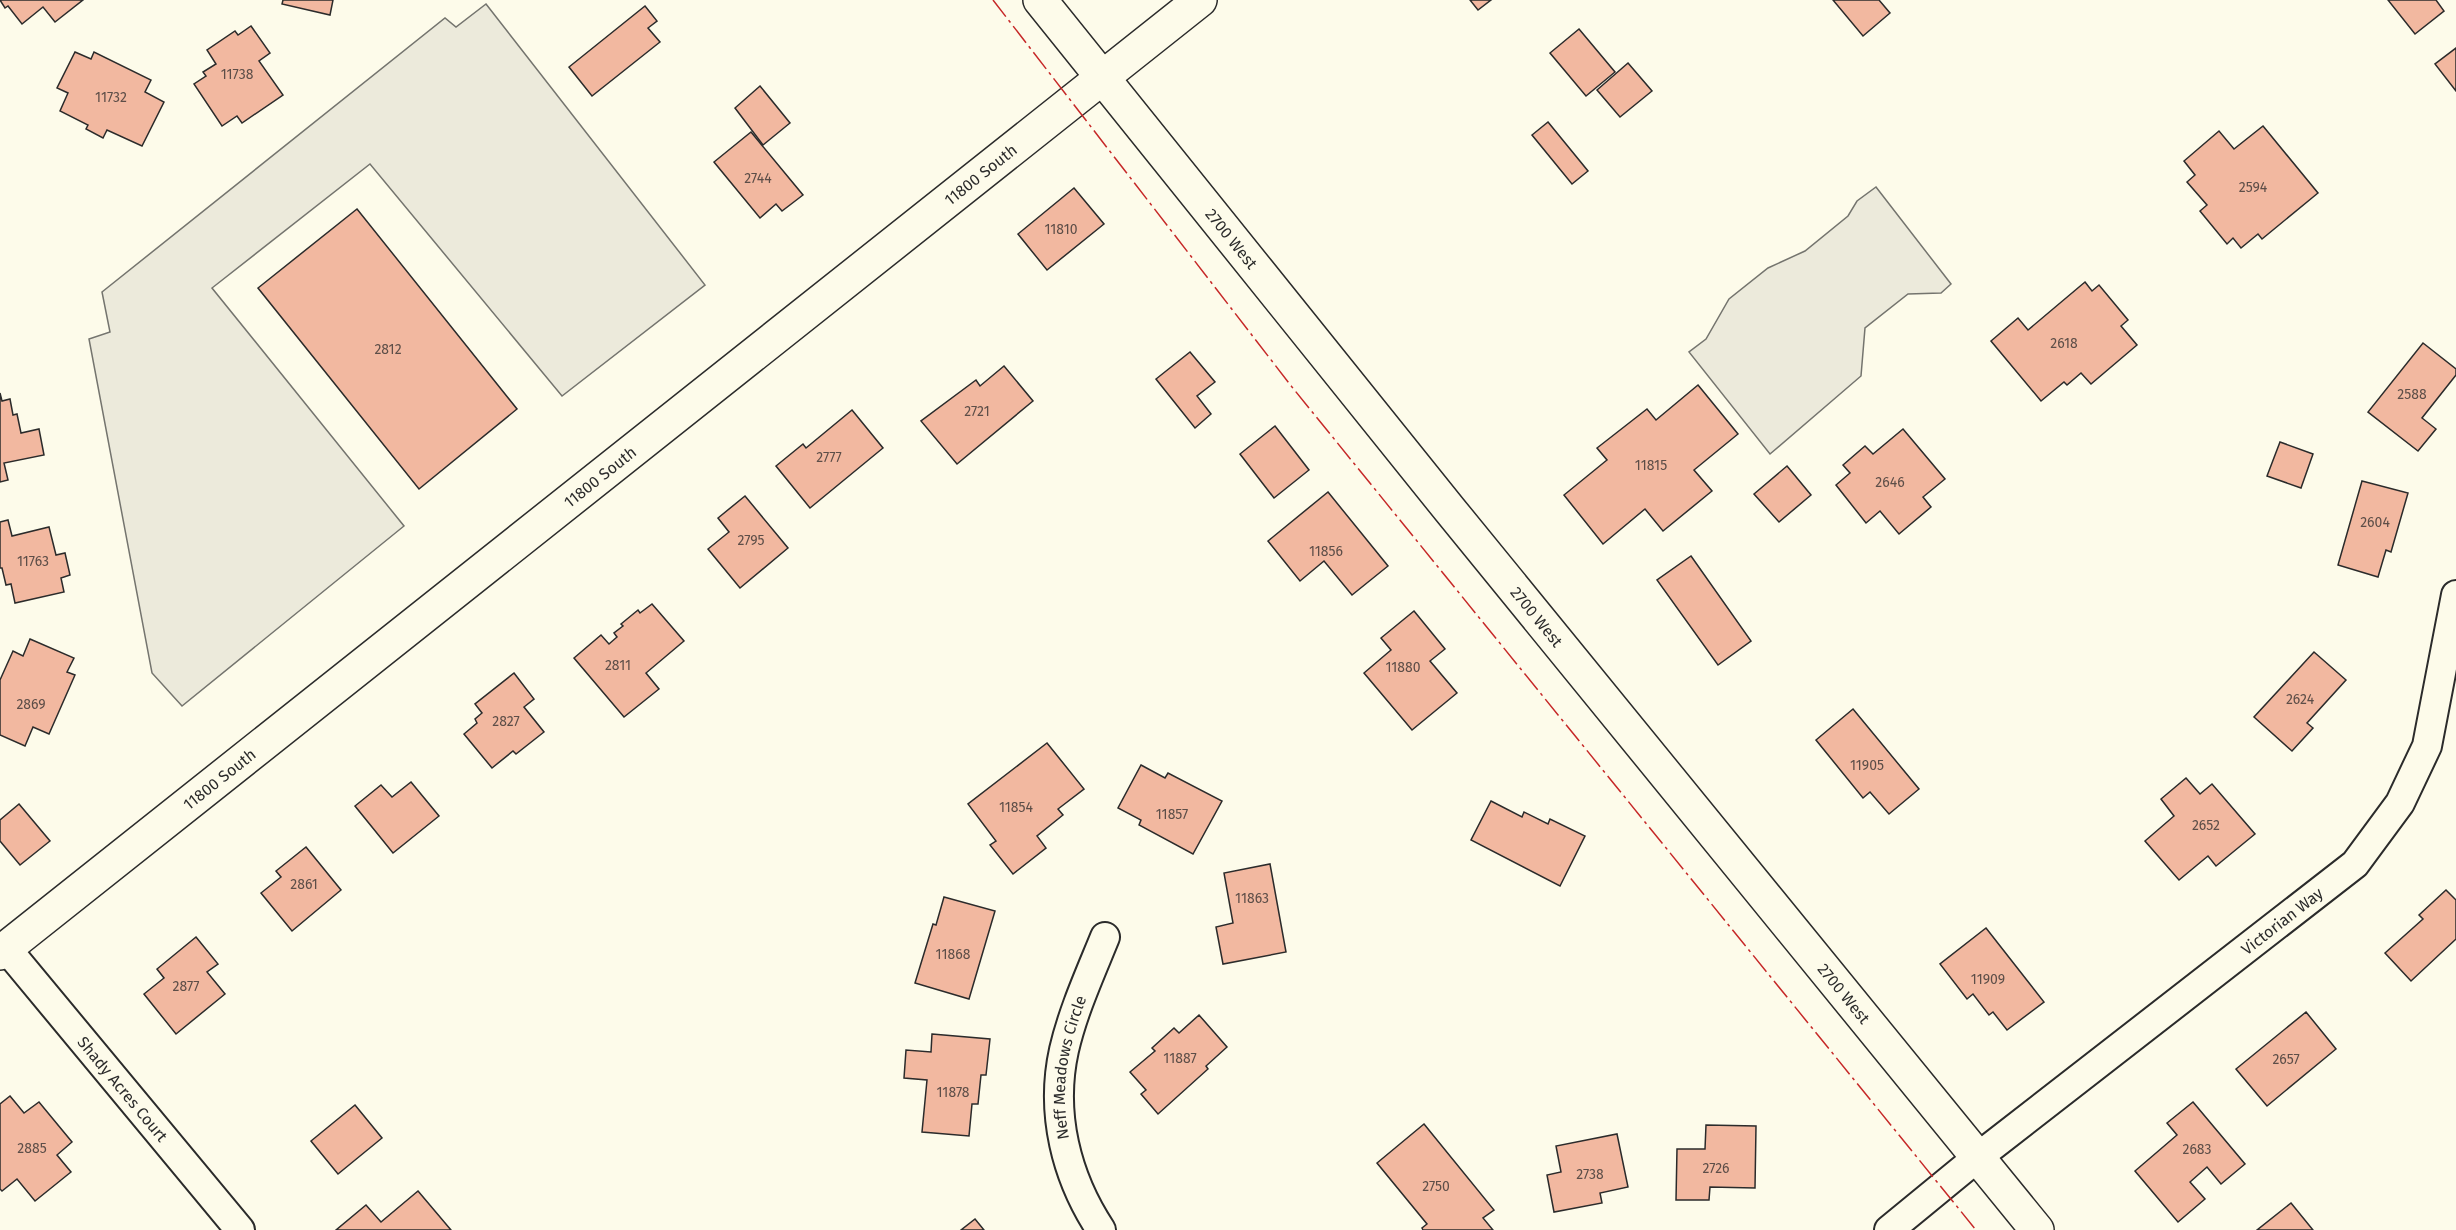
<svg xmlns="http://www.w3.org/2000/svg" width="2456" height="1230" viewBox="0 0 2456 1230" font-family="'Fira Sans',sans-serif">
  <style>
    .parking { fill: #eceadb; stroke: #74746e; stroke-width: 1.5 }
    .building { fill: #f2b8a0; stroke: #2b2b2b; stroke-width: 1.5 }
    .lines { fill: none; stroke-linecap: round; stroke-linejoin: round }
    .minor-casing { stroke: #2b2b2b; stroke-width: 32 }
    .secondary-casing { stroke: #2b2b2b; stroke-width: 36 }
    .minor { stroke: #fdfbea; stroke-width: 28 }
    .secondary { stroke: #fdfbea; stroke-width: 33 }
    .power { stroke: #c62828; stroke-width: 1.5; stroke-dasharray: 21 4.5 3 4.5; stroke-linecap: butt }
    .labels { text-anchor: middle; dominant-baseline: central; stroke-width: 4.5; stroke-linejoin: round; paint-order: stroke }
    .number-label { font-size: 14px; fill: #5d4e48 }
    .street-label { font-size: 16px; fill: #2b2b2b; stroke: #fdfbea }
  </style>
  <rect width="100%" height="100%" fill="#fdfbea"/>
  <!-- parking -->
  <g class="parking">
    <path d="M 486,4 L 705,285 L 562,396 L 370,164 L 212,288 L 404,526 L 182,706 L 152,673 L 89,339 L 110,332 L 102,292 L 445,18 L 456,27 Z"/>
    <path d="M 1876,187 L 1951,284 L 1941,293 L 1908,294 L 1865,328 L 1861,376 L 1770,454 L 1689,352 L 1706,339 L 1729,299 L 1768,268 L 1805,251 L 1848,216 L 1857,201 Z"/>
  </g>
  <!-- building -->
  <g class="building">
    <path d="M 0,0 L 83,0 L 55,22 L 43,7 L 22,24 L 8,6 L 5,8 Z"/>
    <path d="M 283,0 L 333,0 L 330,15 L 282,4 Z"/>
    <path d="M 1470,0 L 1491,0 L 1478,10 Z"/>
    <path d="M 1833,0 L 1879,0 L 1890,13 L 1863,36 Z"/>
    <path d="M 2388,0 L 2436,0 L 2444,11 L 2415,34 Z"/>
    <path d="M 645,6 L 657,21 L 648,28 L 660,42 L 592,96 L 569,67 Z"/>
    <path d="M 251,26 L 270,53 L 259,61 L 283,95 L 242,123 L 237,116 L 222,126 L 194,84 L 206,76 L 203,72 L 216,64 L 207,50 L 235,31 L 238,35 Z"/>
    <path d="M 1579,29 L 1615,72 L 1586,96 L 1550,53 Z"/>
    <path d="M 2456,48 L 2456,91 L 2435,64 Z"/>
    <path d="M 75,52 L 91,59 L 94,52 L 151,80 L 145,92 L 164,102 L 142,146 L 107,130 L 103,138 L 86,129 L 88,125 L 60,111 L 68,93 L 57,88 Z"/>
    <path d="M 1628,63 L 1652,91 L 1620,117 L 1597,90 Z"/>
    <path d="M 760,86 L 790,123 L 763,145 L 735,108 Z"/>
    <path d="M 1548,122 L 1588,171 L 1572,184 L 1532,135 Z"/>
    <path d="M 2263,126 L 2318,193 L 2262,239 L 2258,234 L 2241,248 L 2233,238 L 2227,244 L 2200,211 L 2207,205 L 2187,182 L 2195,175 L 2184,161 L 2219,131 L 2234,149 Z"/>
    <path d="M 751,132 L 803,195 L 782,211 L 776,204 L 760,218 L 714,162 Z"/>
    <path d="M 1074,188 L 1104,224 L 1047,270 L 1018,234 Z"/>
    <path d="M 357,209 L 517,409 L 419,489 L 258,288 Z"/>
    <path d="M 2085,282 L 2092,291 L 2099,285 L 2128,320 L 2121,326 L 2137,345 L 2091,384 L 2081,373 L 2067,385 L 2064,382 L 2041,401 L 1991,341 L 2018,318 L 2028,330 Z"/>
    <path d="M 2423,343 L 2456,369 L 2456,375 L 2422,418 L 2436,429 L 2418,451 L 2368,412 Z"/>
    <path d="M 1190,352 L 1215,382 L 1197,396 L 1211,414 L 1195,428 L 1156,379 Z"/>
    <path d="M 1004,366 L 1033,401 L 957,464 L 921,421 L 976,380 L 980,386 Z"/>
    <path d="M 1698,385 L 1738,434 L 1694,470 L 1712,491 L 1663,531 L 1645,509 L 1603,544 L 1564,495 L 1607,460 L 1597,448 L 1647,409 L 1656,420 Z"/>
    <path d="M 0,393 L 2,401 L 10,399 L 13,415 L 17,414 L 21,433 L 39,429 L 44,455 L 4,463 L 8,480 L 0,482 Z"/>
    <path d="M 852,410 L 883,448 L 810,508 L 776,466 L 803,444 L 806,448 Z"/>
    <path d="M 1275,426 L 1309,470 L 1274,498 L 1240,454 Z"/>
    <path d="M 1903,429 L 1945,479 L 1923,497 L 1931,507 L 1899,534 L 1880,511 L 1866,523 L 1836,485 L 1850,473 L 1843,465 L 1865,446 L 1873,454 Z"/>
    <path d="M 2280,442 L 2313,454 L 2301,488 L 2267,476 Z"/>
    <path d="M 1787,466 L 1811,495 L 1779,522 L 1754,494 Z"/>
    <path d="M 2362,481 L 2408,493 L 2391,552 L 2386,550 L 2378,577 L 2338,565 Z"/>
    <path d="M 1328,492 L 1388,566 L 1352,595 L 1324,561 L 1300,581 L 1268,541 Z"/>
    <path d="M 745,496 L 788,548 L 740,588 L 708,549 L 729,532 L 718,518 Z"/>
    <path d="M 8,520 L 12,536 L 49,527 L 56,555 L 65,553 L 70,575 L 61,578 L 64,592 L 15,603 L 11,584 L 6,585 L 2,568 L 0,568 L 0,522 Z"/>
    <path d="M 1691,556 L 1751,641 L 1718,665 L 1657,580 Z"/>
    <path d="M 652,604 L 684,641 L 646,673 L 659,689 L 624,717 L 574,658 L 601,635 L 609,644 L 617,637 L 614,633 L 623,626 L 621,624 L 638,610 L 640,613 Z"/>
    <path d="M 1414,611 L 1445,649 L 1430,661 L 1457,693 L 1412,730 L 1364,673 L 1391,650 L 1381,638 Z"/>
    <path d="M 30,639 L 74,658 L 67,672 L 75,675 L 49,734 L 33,727 L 25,746 L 0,735 L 0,680 L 13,651 L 23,656 Z"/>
    <path d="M 2314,652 L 2346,680 L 2307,723 L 2313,728 L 2292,751 L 2254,717 Z"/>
    <path d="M 514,673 L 534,699 L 524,707 L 544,732 L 516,754 L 513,751 L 492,768 L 464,734 L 477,723 L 475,719 L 482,713 L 475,704 Z"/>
    <path d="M 1853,709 L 1919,789 L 1889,814 L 1870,792 L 1863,798 L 1816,740 Z"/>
    <path d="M 1047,743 L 1084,789 L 1058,809 L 1063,815 L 1037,836 L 1046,848 L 1013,874 L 990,845 L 996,841 L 968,804 Z"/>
    <path d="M 1141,765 L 1165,778 L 1168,773 L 1222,801 L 1193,854 L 1139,825 L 1141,820 L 1118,808 Z"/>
    <path d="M 2186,778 L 2200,794 L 2212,784 L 2255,834 L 2216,866 L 2208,856 L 2179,880 L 2145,841 L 2174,816 L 2161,799 Z"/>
    <path d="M 411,782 L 439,816 L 393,853 L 355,806 L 381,785 L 392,797 Z"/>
    <path d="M 1491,801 L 1522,817 L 1524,812 L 1548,824 L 1550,819 L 1585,836 L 1560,886 L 1471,840 Z"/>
    <path d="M 19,804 L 50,841 L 20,865 L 0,841 L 0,820 Z"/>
    <path d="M 306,847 L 341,890 L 292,931 L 261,893 L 281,877 L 276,871 Z"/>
    <path d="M 1270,864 L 1286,952 L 1223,964 L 1216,927 L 1233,923 L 1224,873 Z"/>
    <path d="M 2446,890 L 2456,900 L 2456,939 L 2411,981 L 2385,953 L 2423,919 L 2419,915 Z"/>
    <path d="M 944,897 L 995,911 L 969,999 L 915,983 L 933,924 L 936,925 Z"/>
    <path d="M 1986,928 L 2044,1002 L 2007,1030 L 1993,1012 L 1989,1015 L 1973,994 L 1967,999 L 1940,964 Z"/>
    <path d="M 196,937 L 218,964 L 207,972 L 225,994 L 176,1034 L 144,994 L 164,978 L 157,969 Z"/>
    <path d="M 2306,1012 L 2336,1049 L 2267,1106 L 2236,1069 Z"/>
    <path d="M 1199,1015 L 1227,1047 L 1206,1066 L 1208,1069 L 1158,1114 L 1141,1094 L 1146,1090 L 1130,1072 L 1155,1051 L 1152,1048 L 1174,1028 L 1179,1033 Z"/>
    <path d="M 932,1034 L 990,1039 L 986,1075 L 981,1075 L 978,1104 L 972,1104 L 969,1136 L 922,1132 L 927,1080 L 904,1078 L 906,1050 L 931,1052 Z"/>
    <path d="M 10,1096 L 24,1113 L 39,1102 L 72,1142 L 57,1155 L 71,1172 L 35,1201 L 17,1179 L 2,1191 L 0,1189 L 0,1104 Z"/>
    <path d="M 2193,1102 L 2245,1164 L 2221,1184 L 2207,1167 L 2190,1182 L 2205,1199 L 2178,1222 L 2135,1171 L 2177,1135 L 2167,1123 Z"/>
    <path d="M 355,1105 L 382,1138 L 338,1174 L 311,1141 Z"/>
    <path d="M 1424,1124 L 1494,1210 L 1483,1218 L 1493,1230 L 1423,1230 L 1422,1228 L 1427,1224 L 1377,1163 Z"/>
    <path d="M 1706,1125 L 1756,1126 L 1755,1188 L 1710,1187 L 1709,1200 L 1676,1200 L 1677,1149 L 1705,1149 Z"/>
    <path d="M 1617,1134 L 1628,1187 L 1600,1193 L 1602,1203 L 1554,1212 L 1547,1175 L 1561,1172 L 1556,1146 Z"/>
    <path d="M 418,1191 L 451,1230 L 336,1230 L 366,1205 L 381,1222 Z"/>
    <path d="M 2291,1203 L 2313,1230 L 2257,1230 Z"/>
    <path d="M 975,1219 L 984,1230 L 961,1230 Z"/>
  </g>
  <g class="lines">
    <!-- minor casing -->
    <g class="minor-casing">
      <g id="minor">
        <path id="s1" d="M 6,948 L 240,1230"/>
        <path id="s2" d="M 1101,1230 C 1066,1177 1050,1113 1064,1050 C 1073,1011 1090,974 1105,937"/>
        <path id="s3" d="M 1889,1230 L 1978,1157 L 2355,864 L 2400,803 L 2427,746 L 2456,595"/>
      </g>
    </g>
    <!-- secondary casing -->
    <g class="secondary-casing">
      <g id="secondary">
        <path id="s4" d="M 1040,0 L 1450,510 L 2037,1230"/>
        <path id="s5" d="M 0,953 L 1200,0"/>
      </g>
    </g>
    <!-- minor -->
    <use href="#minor" class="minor"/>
    <!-- secondary -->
    <use href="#secondary" class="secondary"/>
    <!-- power -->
    <path class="power" d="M 993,0 L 1292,387 L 1976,1230"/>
  </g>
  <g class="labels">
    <!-- number labels -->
    <g class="number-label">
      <text x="237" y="74">11738</text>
      <text x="111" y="97">11732</text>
      <text x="758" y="178">2744</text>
      <text x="2253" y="187">2594</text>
      <text x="1061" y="229">11810</text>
      <text x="2064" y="343">2618</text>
      <text x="388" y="349">2812</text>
      <text x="2412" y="394">2588</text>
      <text x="977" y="411">2721</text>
      <text x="829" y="457">2777</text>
      <text x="1651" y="465">11815</text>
      <text x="1890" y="482">2646</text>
      <text x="2375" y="522">2604</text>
      <text x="751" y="540">2795</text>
      <text x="1326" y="551">11856</text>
      <text x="33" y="561">11763</text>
      <text x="618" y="665">2811</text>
      <text x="1403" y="667">11880</text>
      <text x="2300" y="699">2624</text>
      <text x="31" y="704">2869</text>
      <text x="506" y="721">2827</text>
      <text x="1867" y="765">11905</text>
      <text x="1016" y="807">11854</text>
      <text x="1172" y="814">11857</text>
      <text x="2206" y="825">2652</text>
      <text x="304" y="884">2861</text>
      <text x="1252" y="898">11863</text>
      <text x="953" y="954">11868</text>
      <text x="1988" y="979">11909</text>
      <text x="186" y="986">2877</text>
      <text x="1180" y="1058">11887</text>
      <text x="2286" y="1059">2657</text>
      <text x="953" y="1092">11878</text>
      <text x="32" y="1148">2885</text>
      <text x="2197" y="1149">2683</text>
      <text x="1716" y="1168">2726</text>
      <text x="1590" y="1174">2738</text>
      <text x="1436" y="1186">2750</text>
    </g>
    <!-- street labels -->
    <g class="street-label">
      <text stroke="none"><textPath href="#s5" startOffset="1252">11800 South</textPath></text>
      <text stroke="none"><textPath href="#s4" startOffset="306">2700 West</textPath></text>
      <text stroke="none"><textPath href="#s5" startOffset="766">11800 South</textPath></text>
      <text stroke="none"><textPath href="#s4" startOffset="792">2700 West</textPath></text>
      <text stroke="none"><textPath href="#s5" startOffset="280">11800 South</textPath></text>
      <text stroke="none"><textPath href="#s3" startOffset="500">Victorian Way</textPath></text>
      <text stroke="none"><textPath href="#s4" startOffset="1278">2700 West</textPath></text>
      <text stroke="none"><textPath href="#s2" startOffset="172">Neff Meadows Circle</textPath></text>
      <text stroke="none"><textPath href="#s1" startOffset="183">Shady Acres Court</textPath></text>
    </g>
  </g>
</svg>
